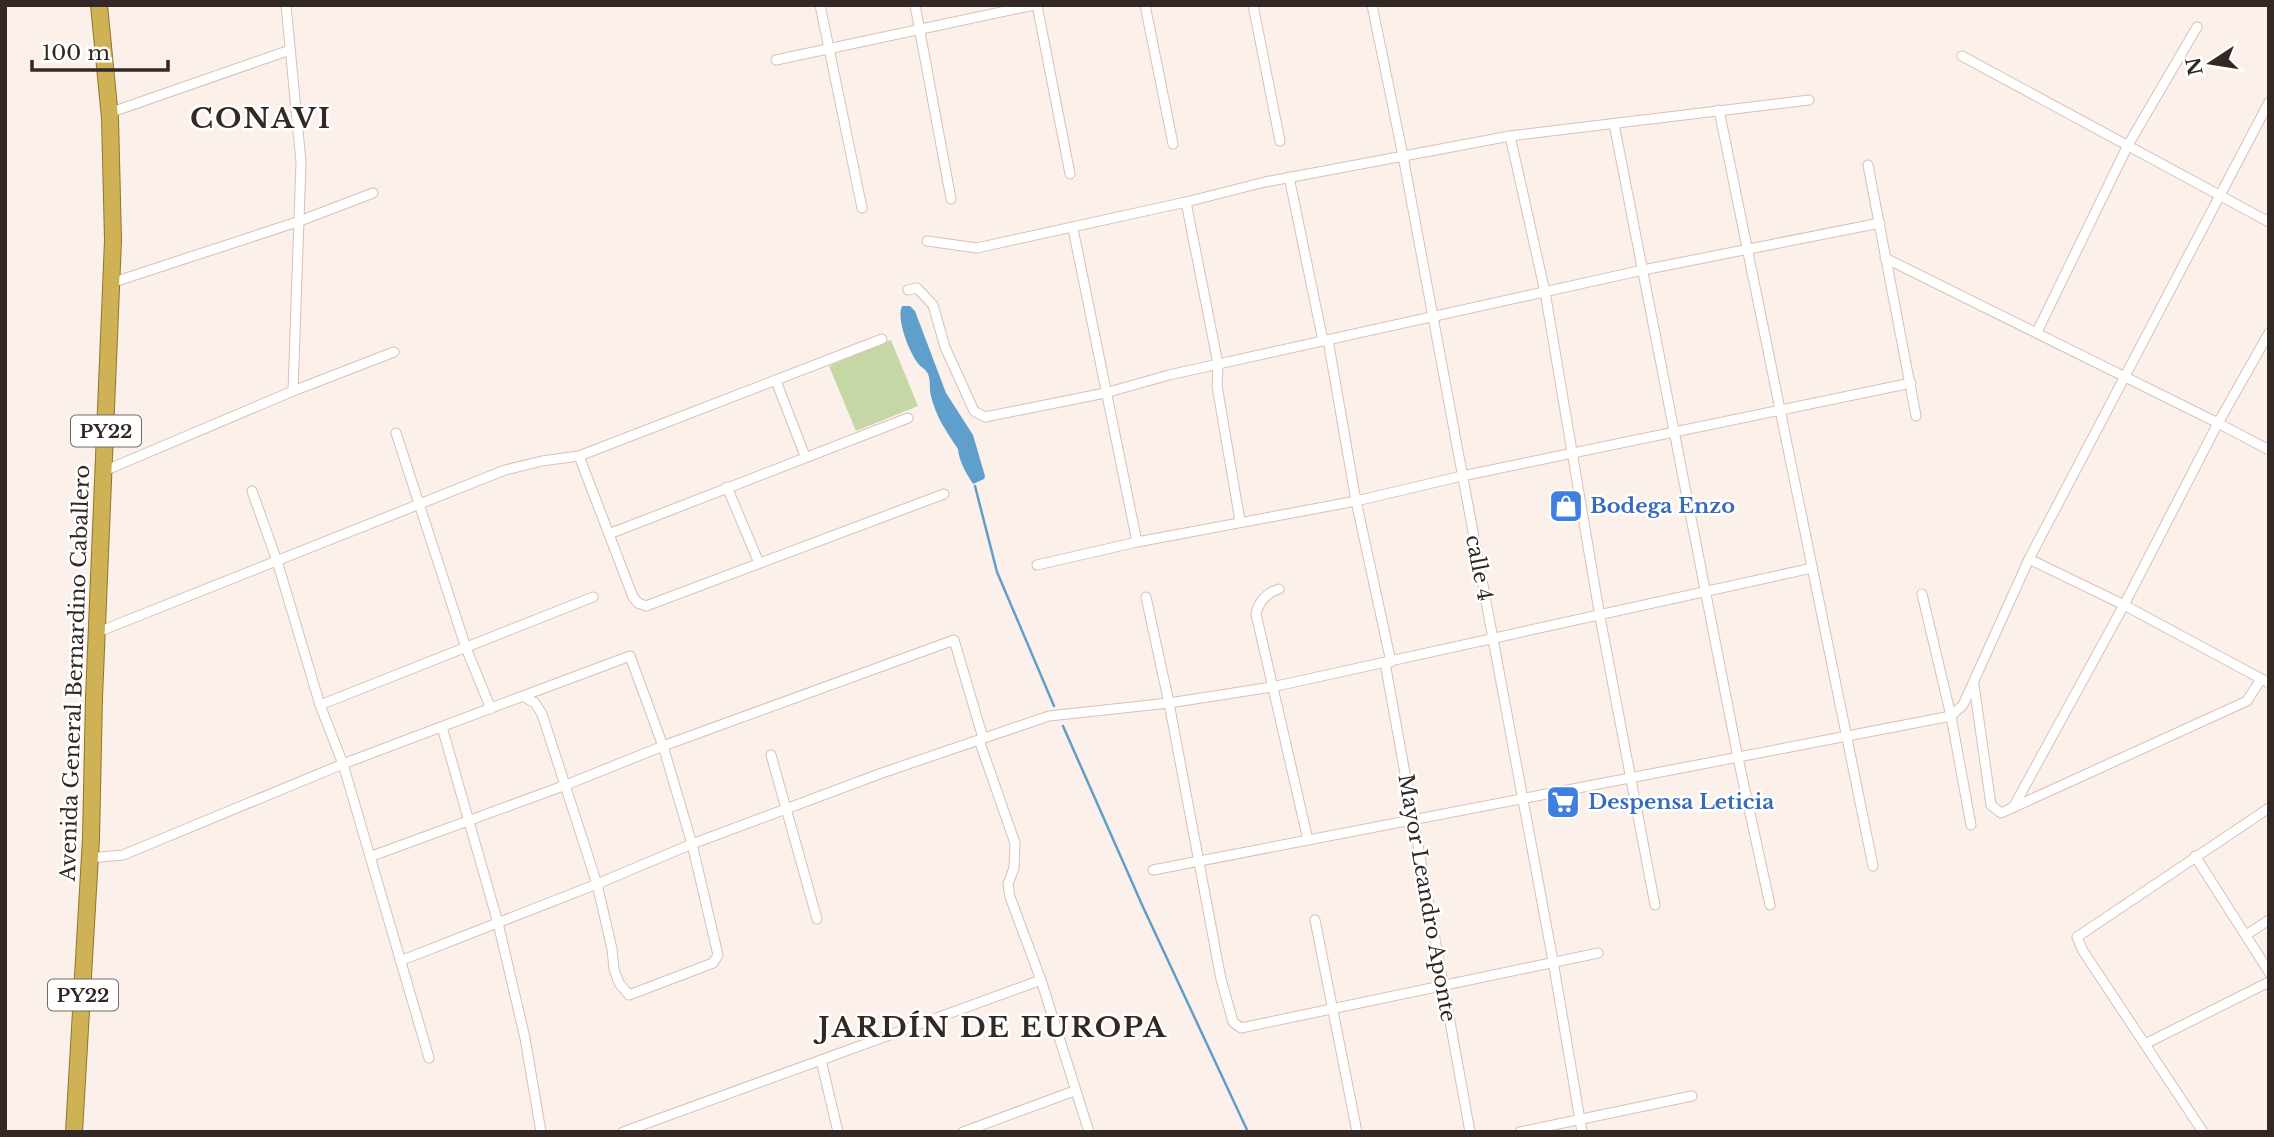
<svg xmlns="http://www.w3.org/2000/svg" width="2274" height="1137" viewBox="0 0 2274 1137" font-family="'Libre Baskerville',serif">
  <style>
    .green { fill: #c5d7a5 }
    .water { fill: #5f9fcb }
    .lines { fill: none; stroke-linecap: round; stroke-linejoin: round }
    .stream { stroke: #5f9fcb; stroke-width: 2.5 }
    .minor-casing { stroke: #dac0b2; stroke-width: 11 }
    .trunk-casing { stroke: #917528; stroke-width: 18 }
    .minor { stroke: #fff; stroke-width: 9 }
    .trunk { stroke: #cfb256; stroke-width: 16 }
    .labels { text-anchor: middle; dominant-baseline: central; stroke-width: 5; stroke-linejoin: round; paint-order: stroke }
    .shield { fill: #fff; stroke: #706865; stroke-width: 2 }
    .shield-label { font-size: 19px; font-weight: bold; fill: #332823 }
    .shop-label { font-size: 21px; font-weight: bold; fill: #366cbe; stroke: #fff; text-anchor: start }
    .street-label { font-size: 21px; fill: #332823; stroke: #fff }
    .district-label { font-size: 28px; font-weight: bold; letter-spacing: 2px; fill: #332823; stroke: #fff }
  </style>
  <rect width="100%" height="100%" fill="#fcf0eb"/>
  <!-- green -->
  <path class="green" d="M 891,340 L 918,406 L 856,431 L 829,366 Z"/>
  <!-- water -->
  <path class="water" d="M 902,306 L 910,306 L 915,311 L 946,393 L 973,435 L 985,476 L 984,479 L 973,484 C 966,473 959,461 958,449 C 946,431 936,417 931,396 C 929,389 931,381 928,374 C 926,369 920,367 917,362 C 909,351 896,319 902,306 Z"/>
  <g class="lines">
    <!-- stream -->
    <g class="stream">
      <path d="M 975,486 L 997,572 L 1054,706"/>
      <path d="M 1063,726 L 1143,907 L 1248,1132"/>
    </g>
    <!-- minor casing -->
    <g class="minor-casing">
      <g id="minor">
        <path d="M 286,5 L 301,162 L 293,391"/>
        <path d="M 820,5 L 862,208"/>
        <path d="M 915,5 L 951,199"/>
        <path d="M 1037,5 L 1070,174"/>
        <path d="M 1145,5 L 1173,144"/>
        <path d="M 1253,5 L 1280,141"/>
        <path d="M 1372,5 L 1403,156 L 1553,961 L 1582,1132"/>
        <path d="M 1962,56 L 2269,222"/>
        <path d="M 776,60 L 1034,5"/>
        <path d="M 1719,110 L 1873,866"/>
        <path d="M 109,113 L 290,50"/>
        <path d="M 1614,124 L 1738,758 L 1770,905"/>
        <path d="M 1510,136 L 1545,292 L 1600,617 L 1655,905"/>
        <path d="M 1868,165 L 1916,416"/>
        <path d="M 1289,177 L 1323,341"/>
        <path d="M 1186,202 L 1218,364 L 1217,386 L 1240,521"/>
        <path d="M 1073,229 L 1137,542"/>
        <path d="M 927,241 L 977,248 L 1186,202 L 1265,182 L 1510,136 L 1809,100"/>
        <path d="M 1885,258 L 2218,423 L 2269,450"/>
        <path d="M 111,283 L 297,222 L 373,193"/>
        <path d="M 908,290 L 917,288 L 933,305 L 945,347 L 974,411 L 985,417 L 1105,393 L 1169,375 L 1643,270 L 1880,223"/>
        <path d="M 2037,332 L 2128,145 L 2197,27"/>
        <path d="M 1328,340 L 1356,501 L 1391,662"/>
        <path d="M 776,381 L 805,456"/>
        <path d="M 396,433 L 466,648 L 491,709"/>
        <path d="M 579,456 L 633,597 L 638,603 L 646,606 L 944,494"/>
        <path d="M 104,471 L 293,391 L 394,352"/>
        <path d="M 727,487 L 759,563"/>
        <path d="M 252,491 L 277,561 L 320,705 L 343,764 L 429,1058"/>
        <path d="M 609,534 L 908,418"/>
        <path d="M 2029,559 L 2124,605 L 2269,683"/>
        <path d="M 1037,565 L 1137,542 L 1356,501 L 1462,476 L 1911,383"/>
        <path d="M 1279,589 C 1266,593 1259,601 1256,614 L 1308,840"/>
        <path d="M 1922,594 L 1951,716 L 1971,825"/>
        <path d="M 1146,597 L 1169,703 L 1221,979 L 1233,1022 L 1241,1028 L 1598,953"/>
        <path d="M 98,632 L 505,470 L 542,461 L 579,456 L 882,339"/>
        <path d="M 1385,663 L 1470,1132"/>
        <path d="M 1974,685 L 1991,805 L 2001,813 L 2247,701 L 2261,679"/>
        <path d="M 320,705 L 593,597"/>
        <path d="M 442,727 L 498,923 L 525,1038 L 541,1132"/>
        <path d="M 979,740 L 1015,843 L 1014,868 L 1008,884 L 1010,897 L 1041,980"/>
        <path d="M 771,755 L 817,919"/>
        <path d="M 2014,806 L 2124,605 L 2218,423 L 2269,333"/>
        <path d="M 372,856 L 566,785 L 663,746 L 954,640 L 983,738"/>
        <path d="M 2195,856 L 2269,972"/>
        <path d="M 89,858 L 123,855 L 343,764 L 523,696 L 535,703 L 542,714 L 597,884 L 612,949 L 614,969 L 619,983 L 629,995 L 713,963 L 718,955 L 692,844 L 663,746 L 630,656 L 523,696"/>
        <path d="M 1153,870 L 1951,716 L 1963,705 L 2029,559 L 2269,102"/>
        <path d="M 1315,920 L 1357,1132"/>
        <path d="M 2246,935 L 2269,920"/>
        <path d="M 400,961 L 597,884 L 692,844 L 882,773 L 1049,716 L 1169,703 L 1272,687 L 1812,568"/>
        <path d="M 2145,1044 L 2269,982"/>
        <path d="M 821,1060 L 838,1132"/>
        <path d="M 623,1132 L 1041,980 L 1089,1132"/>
        <path d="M 963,1132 L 1074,1091"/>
        <path d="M 1520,1132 L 1692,1096"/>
        <path d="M 2203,1132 L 2083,951 L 2077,937 L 2269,808"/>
      </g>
    </g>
    <!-- trunk casing -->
    <g class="trunk-casing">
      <path id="trunk" d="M 74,1132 L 91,838 L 94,698 L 113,240 L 110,118 L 99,5"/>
    </g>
    <!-- minor -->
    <use href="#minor" class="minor"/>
    <!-- trunk -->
    <use href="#trunk" class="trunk"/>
  </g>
  <!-- icons -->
  <defs>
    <g id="shop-square" transform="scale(1.75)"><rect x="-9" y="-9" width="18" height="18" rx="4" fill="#3f7fe0" stroke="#fff"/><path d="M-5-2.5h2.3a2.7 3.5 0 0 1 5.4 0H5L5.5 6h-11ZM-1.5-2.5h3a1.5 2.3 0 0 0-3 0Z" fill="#fff"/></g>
    <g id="supermarket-square" transform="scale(1.75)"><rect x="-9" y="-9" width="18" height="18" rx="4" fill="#3f7fe0" stroke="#fff"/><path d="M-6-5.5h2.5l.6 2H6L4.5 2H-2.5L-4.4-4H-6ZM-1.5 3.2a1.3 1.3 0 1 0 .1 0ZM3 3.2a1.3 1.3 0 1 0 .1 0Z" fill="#fff"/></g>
  </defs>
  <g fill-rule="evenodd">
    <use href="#shop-square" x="1566" y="506"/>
    <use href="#supermarket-square" x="1563" y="802"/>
  </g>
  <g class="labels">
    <!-- shield labels -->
    <g class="shield">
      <rect x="71" y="415.5" width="70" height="31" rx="5"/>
      <rect x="48" y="979.5" width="70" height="31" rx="5"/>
    </g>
    <g class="shield-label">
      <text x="106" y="431">PY22</text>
      <text x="83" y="995">PY22</text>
    </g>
    <!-- shop labels -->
    <g class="shop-label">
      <text x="1590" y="506">Bodega Enzo</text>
      <text x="1588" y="802">Despensa Leticia</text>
    </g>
    <!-- street labels -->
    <g class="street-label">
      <text transform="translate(1479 568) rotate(79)">calle 4</text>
      <text transform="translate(75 673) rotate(-88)">Avenida General Bernardino Caballero</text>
      <text transform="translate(1427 898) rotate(80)">Mayor Leandro Aponte</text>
    </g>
    <!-- district labels -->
    <g class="district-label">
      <text x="261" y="118">CONAVI</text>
      <text x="993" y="1027">JARDÍN DE EUROPA</text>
    </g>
  </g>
  <!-- border -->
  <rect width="2274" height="1137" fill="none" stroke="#332823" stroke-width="14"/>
  <!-- north arrow -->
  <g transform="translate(2211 63) rotate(258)" stroke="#ffffff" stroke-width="5" paint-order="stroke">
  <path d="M0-5L12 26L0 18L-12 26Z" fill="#332823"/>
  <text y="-10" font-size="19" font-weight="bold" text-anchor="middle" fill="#332823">N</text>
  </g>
  <!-- scale -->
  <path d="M32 60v10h136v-10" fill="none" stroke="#332823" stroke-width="3.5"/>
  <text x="42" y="60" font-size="21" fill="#332823" stroke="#ffffff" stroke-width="5" paint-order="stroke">100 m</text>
</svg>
